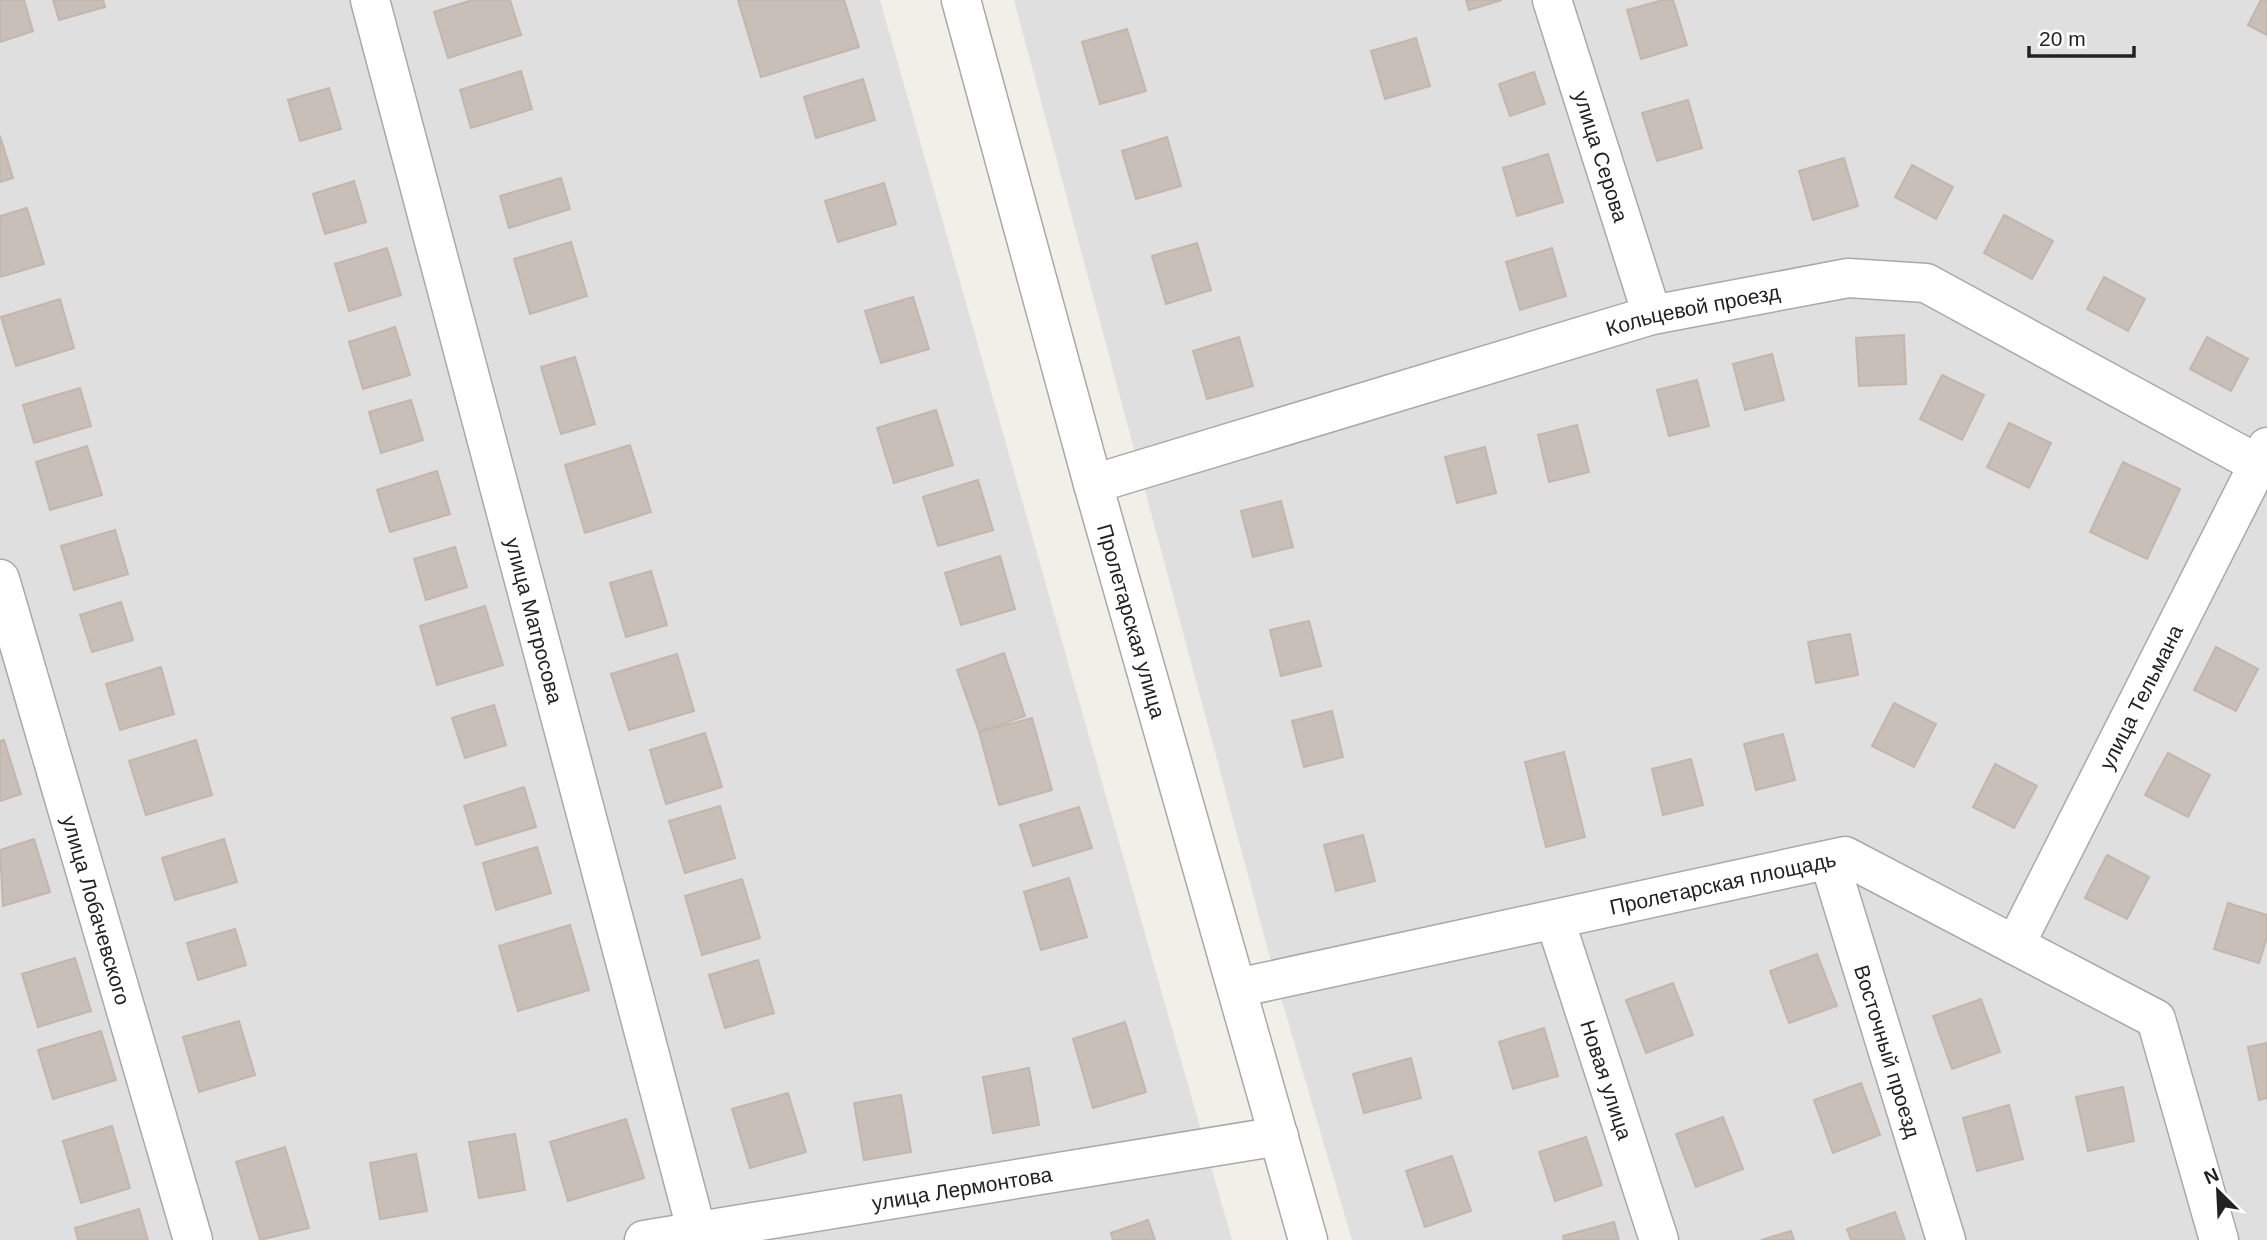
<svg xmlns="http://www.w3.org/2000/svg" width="2267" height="1240" viewBox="0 0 2267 1240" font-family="Arial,sans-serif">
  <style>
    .residential { fill: #e0dfdf }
    .building { fill: #c7bfb8; stroke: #c4b6ab; stroke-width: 2 }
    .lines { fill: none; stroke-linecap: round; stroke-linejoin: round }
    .minor-casing { stroke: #a9a9a9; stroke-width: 41 }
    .minor { stroke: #fff; stroke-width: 38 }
    .labels { text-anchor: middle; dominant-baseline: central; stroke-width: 6; stroke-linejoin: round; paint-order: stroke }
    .street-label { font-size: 21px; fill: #222; stroke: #fff }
  </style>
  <rect width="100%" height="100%" fill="#f2efe9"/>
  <!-- residential -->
  <g class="residential">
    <path d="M 0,0 L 880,0 L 1232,1240 L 0,1240 Z"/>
    <path d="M 1014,0 L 2267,0 L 2267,1240 L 1352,1240 L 1277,984 Z"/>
  </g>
  <!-- building -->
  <g class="building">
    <path d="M 0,0 L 24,0 L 33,31 L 0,42 Z"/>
    <path d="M 53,0 L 103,0 L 105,7 L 59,20 Z"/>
    <path d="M 472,0 L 510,0 L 521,35 L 448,58 L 434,12 Z"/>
    <path d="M 738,0 L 844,0 L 859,47 L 761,77 Z"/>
    <path d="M 1466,0 L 1502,0 L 1469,10 Z"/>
    <path d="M 1663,0 L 1673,0 L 1687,45 L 1641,59 L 1627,10 Z"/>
    <path d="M 2261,0 L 2267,0 L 2267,35 L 2248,25 Z"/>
    <path d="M 1127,29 L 1146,91 L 1100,104 L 1082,42 Z"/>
    <path d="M 1416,38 L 1430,86 L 1385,99 L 1371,51 Z"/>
    <path d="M 521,71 L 532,109 L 471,128 L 460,90 Z"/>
    <path d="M 1534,72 L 1545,104 L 1510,116 L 1499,84 Z"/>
    <path d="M 863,79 L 875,120 L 816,138 L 804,97 Z"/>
    <path d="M 329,88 L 341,129 L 300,141 L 288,100 Z"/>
    <path d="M 1688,100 L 1702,148 L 1657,161 L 1642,113 Z"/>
    <path d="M 0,136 L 13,178 L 0,182 Z"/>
    <path d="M 1167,137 L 1181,186 L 1136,199 L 1122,151 Z"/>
    <path d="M 1548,154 L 1563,202 L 1517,216 L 1503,168 Z"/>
    <path d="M 1844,158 L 1858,206 L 1813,220 L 1799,171 Z"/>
    <path d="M 1912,165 L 1953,187 L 1936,219 L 1895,197 Z"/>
    <path d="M 561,178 L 570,209 L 509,228 L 500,196 Z"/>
    <path d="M 354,181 L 366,222 L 325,234 L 313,194 Z"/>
    <path d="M 884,183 L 896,224 L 838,242 L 825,201 Z"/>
    <path d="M 27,208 L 44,264 L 0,277 L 0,216 Z"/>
    <path d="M 2004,215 L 2053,241 L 2032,279 L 1984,253 Z"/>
    <path d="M 571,242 L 587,296 L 530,314 L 514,259 Z"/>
    <path d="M 1197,243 L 1211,290 L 1166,304 L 1152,256 Z"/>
    <path d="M 387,248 L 401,295 L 349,311 L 335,264 Z"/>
    <path d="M 1552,248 L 1566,296 L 1520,310 L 1506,262 Z"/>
    <path d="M 2104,277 L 2145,299 L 2128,331 L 2087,309 Z"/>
    <path d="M 913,297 L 929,349 L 881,363 L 865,311 Z"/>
    <path d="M 60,299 L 74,348 L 16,366 L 1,317 Z"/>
    <path d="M 395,327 L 410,375 L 363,389 L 349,342 Z"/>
    <path d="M 1904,335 L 1906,384 L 1859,386 L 1856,338 Z"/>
    <path d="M 1239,337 L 1253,386 L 1207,399 L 1193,351 Z"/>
    <path d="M 2207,337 L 2248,359 L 2231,391 L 2190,369 Z"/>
    <path d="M 1772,354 L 1784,400 L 1745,410 L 1733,364 Z"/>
    <path d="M 575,357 L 595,424 L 561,434 L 541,367 Z"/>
    <path d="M 1942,375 L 1984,395 L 1962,440 L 1920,419 Z"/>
    <path d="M 1697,380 L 1709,426 L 1669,436 L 1657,390 Z"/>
    <path d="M 80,388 L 91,426 L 34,443 L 23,405 Z"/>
    <path d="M 411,400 L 423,440 L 381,453 L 369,412 Z"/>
    <path d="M 936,410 L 953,465 L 894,483 L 877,428 Z"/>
    <path d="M 2009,423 L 2051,443 L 2029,488 L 1987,467 Z"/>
    <path d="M 1577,425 L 1589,472 L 1549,482 L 1538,435 Z"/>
    <path d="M 630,445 L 651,512 L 585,533 L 565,465 Z"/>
    <path d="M 87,446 L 102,495 L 50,510 L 36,462 Z"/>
    <path d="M 1485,447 L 1496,493 L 1457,503 L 1445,457 Z"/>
    <path d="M 2123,462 L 2180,489 L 2147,559 L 2090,532 Z"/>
    <path d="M 437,471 L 450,514 L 390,532 L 377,490 Z"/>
    <path d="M 978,480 L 993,530 L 938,546 L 923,497 Z"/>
    <path d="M 1281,501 L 1293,547 L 1253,557 L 1241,511 Z"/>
    <path d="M 115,530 L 128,574 L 74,590 L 61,546 Z"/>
    <path d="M 455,547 L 467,587 L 426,600 L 414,559 Z"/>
    <path d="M 1000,556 L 1015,609 L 961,625 L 945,573 Z"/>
    <path d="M 651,571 L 667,625 L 626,637 L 610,583 Z"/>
    <path d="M 121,602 L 133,640 L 92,652 L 80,615 Z"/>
    <path d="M 485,606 L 503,665 L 437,685 L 420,626 Z"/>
    <path d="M 1309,621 L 1321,666 L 1281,676 L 1270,630 Z"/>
    <path d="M 1850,634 L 1858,675 L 1816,683 L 1808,642 Z"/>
    <path d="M 2216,647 L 2258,669 L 2236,711 L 2194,690 Z"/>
    <path d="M 1004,653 L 1025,716 L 979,732 L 957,670 Z"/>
    <path d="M 677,654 L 694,711 L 629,730 L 611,674 Z"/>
    <path d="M 161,667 L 174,714 L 120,730 L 106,684 Z"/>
    <path d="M 1894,703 L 1936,724 L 1914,767 L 1872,746 Z"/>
    <path d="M 494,705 L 506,745 L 465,758 L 452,718 Z"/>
    <path d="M 1332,711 L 1343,757 L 1304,767 L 1292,721 Z"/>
    <path d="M 1032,718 L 1052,790 L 999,805 L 979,732 Z"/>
    <path d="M 705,733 L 722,787 L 666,804 L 650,750 Z"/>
    <path d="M 1783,734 L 1795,780 L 1756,790 L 1744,744 Z"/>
    <path d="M 4,740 L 21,794 L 0,801 L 0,741 Z"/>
    <path d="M 196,740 L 212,795 L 146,815 L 129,761 Z"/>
    <path d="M 1564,752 L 1585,837 L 1546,847 L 1525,762 Z"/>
    <path d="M 2168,753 L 2210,775 L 2188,817 L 2145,795 Z"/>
    <path d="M 1691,759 L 1703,805 L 1663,815 L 1652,769 Z"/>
    <path d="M 1995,764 L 2037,786 L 2014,828 L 1973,807 Z"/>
    <path d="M 524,787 L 536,827 L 476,845 L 464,806 Z"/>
    <path d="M 720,806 L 735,858 L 685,873 L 669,821 Z"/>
    <path d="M 1079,807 L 1092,848 L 1033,866 L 1020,825 Z"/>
    <path d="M 1363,835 L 1375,881 L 1336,891 L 1324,845 Z"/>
    <path d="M 34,839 L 50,892 L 3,906 L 0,850 Z"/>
    <path d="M 224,839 L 237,882 L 175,900 L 162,858 Z"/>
    <path d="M 537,847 L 551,893 L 496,910 L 483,863 Z"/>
    <path d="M 2107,855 L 2149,877 L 2127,919 L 2085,898 Z"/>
    <path d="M 1069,878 L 1087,937 L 1041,950 L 1024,892 Z"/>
    <path d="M 742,879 L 760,938 L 702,955 L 685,896 Z"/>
    <path d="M 2228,903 L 2267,915 L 2267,937 L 2259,963 L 2214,949 Z"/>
    <path d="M 570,925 L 589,990 L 518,1011 L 499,946 Z"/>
    <path d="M 235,929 L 246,965 L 198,980 L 187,943 Z"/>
    <path d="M 1817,954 L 1837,1006 L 1789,1023 L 1770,971 Z"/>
    <path d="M 75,958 L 91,1011 L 38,1027 L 22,974 Z"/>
    <path d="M 758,960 L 774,1013 L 725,1028 L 709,975 Z"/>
    <path d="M 1673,983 L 1693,1035 L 1646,1053 L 1626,1000 Z"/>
    <path d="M 1981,999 L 2000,1052 L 1952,1069 L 1933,1016 Z"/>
    <path d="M 239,1021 L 255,1075 L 199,1092 L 183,1037 Z"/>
    <path d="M 1125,1022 L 1146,1092 L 1093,1108 L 1073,1039 Z"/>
    <path d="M 1544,1028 L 1558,1076 L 1513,1089 L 1499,1042 Z"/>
    <path d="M 101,1031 L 116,1080 L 53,1099 L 38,1050 Z"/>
    <path d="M 2267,1043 L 2267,1098 L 2259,1100 L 2248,1047 Z"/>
    <path d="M 1411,1058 L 1421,1098 L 1364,1113 L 1353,1074 Z"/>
    <path d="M 1029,1068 L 1039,1125 L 993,1133 L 983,1077 Z"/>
    <path d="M 1861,1083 L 1880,1135 L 1833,1153 L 1814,1100 Z"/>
    <path d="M 2123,1087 L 2134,1141 L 2088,1151 L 2076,1097 Z"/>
    <path d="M 788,1093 L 806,1152 L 750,1168 L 732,1109 Z"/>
    <path d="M 901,1095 L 911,1152 L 864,1160 L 854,1103 Z"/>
    <path d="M 2009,1105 L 2023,1159 L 1977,1171 L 1963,1118 Z"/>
    <path d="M 1723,1117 L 1743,1169 L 1696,1187 L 1676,1134 Z"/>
    <path d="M 626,1119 L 644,1178 L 568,1201 L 550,1142 Z"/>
    <path d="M 112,1126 L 130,1188 L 81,1203 L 63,1141 Z"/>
    <path d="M 515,1134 L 525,1190 L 479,1198 L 469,1142 Z"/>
    <path d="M 1586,1137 L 1602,1185 L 1555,1201 L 1539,1152 Z"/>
    <path d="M 285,1147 L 309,1228 L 260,1240 L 236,1162 Z"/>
    <path d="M 416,1154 L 427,1211 L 380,1219 L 370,1163 Z"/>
    <path d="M 1452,1156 L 1471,1211 L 1425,1227 L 1406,1171 Z"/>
    <path d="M 139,1209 L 148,1240 L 78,1240 L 75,1228 Z"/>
    <path d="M 1895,1212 L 1905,1240 L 1851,1240 L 1847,1229 Z"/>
    <path d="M 1148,1220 L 1155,1240 L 1113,1240 L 1111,1233 Z"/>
    <path d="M 1614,1222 L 1619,1240 L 1564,1240 L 1563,1236 Z"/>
    <path d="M 1791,1231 L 1794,1240 L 1761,1240 Z"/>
  </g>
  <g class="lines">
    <!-- minor casing -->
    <g class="minor-casing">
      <g id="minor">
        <path id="s1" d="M 370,0 L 699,1240"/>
        <path id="s2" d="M 961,0 L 1093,484 L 1308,1240"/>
        <path id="s3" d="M 1552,0 L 1652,315"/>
        <path id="s4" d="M 1093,484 L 1652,315 L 1848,278 L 1926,283 L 2267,469"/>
        <path id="s5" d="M 0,579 L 193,1240"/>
        <path id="s6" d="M 1829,860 L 1946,1240"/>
        <path id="s7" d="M 1555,920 L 1659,1240"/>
        <path id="s8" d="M 2015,945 L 2267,447"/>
        <path id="s9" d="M 1237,988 L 1845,856 L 2156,1019 L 2219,1240"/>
        <path id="s10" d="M 644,1240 L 1279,1136"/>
      </g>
    </g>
    <!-- minor -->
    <use href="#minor" class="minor"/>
  </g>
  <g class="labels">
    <!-- street labels -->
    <g class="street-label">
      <text stroke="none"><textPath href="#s3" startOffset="164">улица Серова</textPath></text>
      <text stroke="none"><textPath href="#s4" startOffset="625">Кольцевой проезд</textPath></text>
      <text stroke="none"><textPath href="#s1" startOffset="642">улица Матросова</textPath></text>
      <text stroke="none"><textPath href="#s2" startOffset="644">Пролетарская улица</textPath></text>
      <text stroke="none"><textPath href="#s8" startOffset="278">улица Тельмана</textPath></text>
      <text stroke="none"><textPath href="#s9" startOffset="497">Пролетарская площадь</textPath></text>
      <text stroke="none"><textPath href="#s5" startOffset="345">улица Лобачевского</textPath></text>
      <text stroke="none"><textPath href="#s6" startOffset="200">Восточный проезд</textPath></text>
      <text stroke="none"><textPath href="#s7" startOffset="168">Новая улица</textPath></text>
      <text stroke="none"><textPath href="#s10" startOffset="322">улица Лермонтова</textPath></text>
    </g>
  </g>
  <!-- north arrow -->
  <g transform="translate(2218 1191) rotate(336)" stroke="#ffffff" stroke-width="5" paint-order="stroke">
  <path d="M0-5L12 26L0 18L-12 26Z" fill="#222222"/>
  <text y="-10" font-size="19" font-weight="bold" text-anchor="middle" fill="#222222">N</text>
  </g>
  <!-- scale -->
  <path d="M2029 46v10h105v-10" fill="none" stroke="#222222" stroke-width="3.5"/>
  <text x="2039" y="46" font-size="21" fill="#222222" stroke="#ffffff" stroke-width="5" paint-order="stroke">20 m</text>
</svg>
